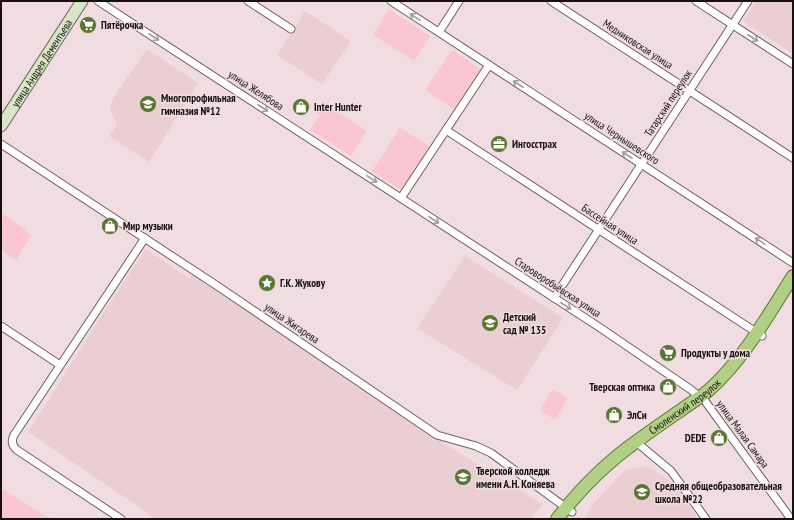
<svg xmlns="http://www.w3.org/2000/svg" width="794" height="520" viewBox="0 0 794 520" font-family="'PT Sans Narrow',sans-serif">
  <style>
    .built { fill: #eaced4 }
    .green { fill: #fac6d2 }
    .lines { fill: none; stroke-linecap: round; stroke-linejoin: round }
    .street-casing { stroke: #706063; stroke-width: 9 }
    .secondary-casing { stroke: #706063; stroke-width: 13 }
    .primary-casing { stroke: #5a7729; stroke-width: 14 }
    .street { stroke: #fff; stroke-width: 7 }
    .secondary { stroke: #d8e7c3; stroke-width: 11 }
    .primary { stroke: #b2cf86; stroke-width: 12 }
    .oneway { stroke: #a29fa0 }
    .labels { text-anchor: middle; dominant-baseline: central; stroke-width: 3; stroke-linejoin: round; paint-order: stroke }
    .poi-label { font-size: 11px; font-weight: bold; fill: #161011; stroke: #f1dde1; text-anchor: start }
    .street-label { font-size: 11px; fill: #161011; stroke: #f1dde1 }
  </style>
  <rect width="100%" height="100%" fill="#f1dde1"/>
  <!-- built -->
  <g class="built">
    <path d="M 756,1 L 793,1 L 793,54 L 743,21 Z"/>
    <path d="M 305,11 L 351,41 L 322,84 L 277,55 Z"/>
    <path d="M 147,49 L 198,83 L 149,162 L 109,136 L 117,125 L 110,109 L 113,98 Z"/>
    <path d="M 146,249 L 190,279 L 193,274 L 448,446 L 542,504 L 531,519 L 154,519 L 145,511 L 28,432 L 105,310 Z"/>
    <path d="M 465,256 L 563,318 L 517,390 L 417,328 Z"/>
    <path d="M 647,466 L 674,483 L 698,519 L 583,519 L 596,501 L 625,470 Z"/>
  </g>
  <!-- green -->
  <g class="green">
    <path d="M 389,9 L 430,36 L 414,61 L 373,35 Z"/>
    <path d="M 452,50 L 482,70 L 455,110 L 425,90 Z"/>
    <path d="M 322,102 L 367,131 L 351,156 L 310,130 L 320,115 L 316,112 Z"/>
    <path d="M 400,128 L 432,148 L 404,192 L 372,171 Z"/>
    <path d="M 1,213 L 22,227 L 31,236 L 16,260 L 1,250 Z"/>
    <path d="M 553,389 L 568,398 L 555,420 L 540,410 Z"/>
    <path d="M 1,488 L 51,519 L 1,519 Z"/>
  </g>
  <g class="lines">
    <!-- street casing -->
    <g class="street-casing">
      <g id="street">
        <path d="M 98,1 L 599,327 L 690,389 L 700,397"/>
        <path d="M 248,1 L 291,29"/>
        <path d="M 391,1 L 793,263"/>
        <path d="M 551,1 L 793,158"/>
        <path d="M 696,1 L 793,64"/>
        <path d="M 439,32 L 459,1"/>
        <path d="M 446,130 L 762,336"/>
        <path d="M 1,144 L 219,287 L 437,435 L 476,446 L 491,453 L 572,512"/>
        <path d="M 401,198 L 489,65"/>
        <path d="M 554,298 L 748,1"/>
        <path d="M 1,326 L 60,365"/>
        <path d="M 705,401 L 791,519"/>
        <path d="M 635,441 L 671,471 L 706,519"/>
        <path d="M 121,519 L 17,450 C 12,446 11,441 14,435 L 145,238"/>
      </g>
    </g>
    <!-- secondary casing -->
    <g class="secondary-casing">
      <g id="secondary">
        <path id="s1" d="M 1,126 L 82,1"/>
      </g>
    </g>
    <!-- primary casing -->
    <g class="primary-casing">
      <g id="primary">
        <path id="s2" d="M 557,519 C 580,489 606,463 637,441 C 652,430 668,419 684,408 C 692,402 701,397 709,390 C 744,359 768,315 793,276"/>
      </g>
    </g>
    <!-- street -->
    <use href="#street" class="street"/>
    <!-- secondary -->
    <use href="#secondary" class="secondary"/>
    <!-- primary -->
    <use href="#primary" class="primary"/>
  </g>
  <!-- one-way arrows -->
  <defs><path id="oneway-shaft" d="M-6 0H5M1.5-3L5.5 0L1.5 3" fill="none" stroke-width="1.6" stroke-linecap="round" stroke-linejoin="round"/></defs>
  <g class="oneway">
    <use href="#oneway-shaft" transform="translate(415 17) rotate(-147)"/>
    <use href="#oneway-shaft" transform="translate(154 37) rotate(33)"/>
    <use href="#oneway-shaft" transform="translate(753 38) rotate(33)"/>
    <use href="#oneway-shaft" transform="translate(518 84) rotate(-147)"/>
    <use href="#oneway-shaft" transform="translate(263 108) rotate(33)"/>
    <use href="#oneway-shaft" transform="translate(627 155) rotate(-147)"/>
    <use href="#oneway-shaft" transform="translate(372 179) rotate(33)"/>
    <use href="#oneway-shaft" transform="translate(434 220) rotate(33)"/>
    <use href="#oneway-shaft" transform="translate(760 241) rotate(-147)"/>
    <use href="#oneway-shaft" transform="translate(566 306) rotate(33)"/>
  </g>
  <!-- icons -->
  <defs>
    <g id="supermarket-disc" transform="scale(0.9)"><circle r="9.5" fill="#59782f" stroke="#f1dde1"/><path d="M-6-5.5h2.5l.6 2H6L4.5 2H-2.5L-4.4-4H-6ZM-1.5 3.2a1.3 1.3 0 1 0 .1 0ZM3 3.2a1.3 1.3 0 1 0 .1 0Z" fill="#fff"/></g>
    <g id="school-disc" transform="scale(0.9)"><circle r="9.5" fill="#59782f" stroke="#f1dde1"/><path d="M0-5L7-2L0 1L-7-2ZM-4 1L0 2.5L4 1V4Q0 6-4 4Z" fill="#fff"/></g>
    <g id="shop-disc" transform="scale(0.9)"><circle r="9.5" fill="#59782f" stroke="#f1dde1"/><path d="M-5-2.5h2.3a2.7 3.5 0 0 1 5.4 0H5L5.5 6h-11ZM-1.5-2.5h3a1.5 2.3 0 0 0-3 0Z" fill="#fff"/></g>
    <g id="office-disc" transform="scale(0.9)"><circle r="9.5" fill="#59782f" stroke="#f1dde1"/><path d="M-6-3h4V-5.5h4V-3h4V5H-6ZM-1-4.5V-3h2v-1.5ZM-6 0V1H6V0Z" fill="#fff"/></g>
    <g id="sight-disc" transform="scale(0.9)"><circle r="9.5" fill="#59782f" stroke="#f1dde1"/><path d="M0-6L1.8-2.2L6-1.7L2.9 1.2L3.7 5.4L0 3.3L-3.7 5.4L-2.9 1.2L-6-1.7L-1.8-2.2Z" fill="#fff"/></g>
    <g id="university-disc" transform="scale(0.9)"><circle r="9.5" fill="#59782f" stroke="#f1dde1"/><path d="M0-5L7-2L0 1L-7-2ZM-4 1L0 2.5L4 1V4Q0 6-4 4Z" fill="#fff"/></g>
  </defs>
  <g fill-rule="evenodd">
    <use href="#supermarket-disc" x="88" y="25"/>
    <use href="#school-disc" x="148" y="104"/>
    <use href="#shop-disc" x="301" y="107"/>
    <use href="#office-disc" x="499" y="144"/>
    <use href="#shop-disc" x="110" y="226"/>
    <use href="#sight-disc" x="267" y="283"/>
    <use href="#school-disc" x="490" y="323"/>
    <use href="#supermarket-disc" x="668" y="353"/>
    <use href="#shop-disc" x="668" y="387"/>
    <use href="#shop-disc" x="614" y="415"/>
    <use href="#shop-disc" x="719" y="438"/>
    <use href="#university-disc" x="463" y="477"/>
    <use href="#school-disc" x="642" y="492"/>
  </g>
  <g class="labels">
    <!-- poi labels -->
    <g class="poi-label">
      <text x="101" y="25">Пятёрочка</text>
      <text x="161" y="98">Многопрофильная<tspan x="161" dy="13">гимназия №12</tspan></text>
      <text x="314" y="107">Inter Hunter</text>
      <text x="512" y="144">Ингосстрах</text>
      <text x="123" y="226">Мир музыки</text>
      <text x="280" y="283">Г.К. Жукову</text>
      <text x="503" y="317">Детский<tspan x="503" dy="13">сад № 135</tspan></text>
      <text x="681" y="353">Продукты у дома</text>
      <text x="655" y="387" text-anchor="end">Тверская оптика</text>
      <text x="627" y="415">ЭлСи</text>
      <text x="706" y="438" text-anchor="end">DEDE</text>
      <text x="476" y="471">Тверской колледж<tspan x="476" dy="13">имени А.Н. Коняева</tspan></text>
      <text x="655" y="486">Средняя общеобразовательная<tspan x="655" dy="13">школа №22</tspan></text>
    </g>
    <!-- street labels -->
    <g class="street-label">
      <text transform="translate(638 44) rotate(33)">Медниковская улица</text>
      <text stroke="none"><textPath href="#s1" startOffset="75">улица Андрея Дементьева</textPath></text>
      <text transform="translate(256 90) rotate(33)">улица Желябова</text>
      <text transform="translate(668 103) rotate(-57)">Татарский переулок</text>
      <text transform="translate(622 138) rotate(33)">улица Чернышевского</text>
      <text transform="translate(610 224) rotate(33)">Бассейная улица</text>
      <text transform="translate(558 287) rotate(33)">Староворобьёвская улица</text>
      <text transform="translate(292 323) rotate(34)">улица Жигарева</text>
      <text stroke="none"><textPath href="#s2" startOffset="171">Смоленский переулок</textPath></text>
      <text transform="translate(743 434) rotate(54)">улица Малая Самара</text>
    </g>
  </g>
  <!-- border -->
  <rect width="794" height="520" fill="none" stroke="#161011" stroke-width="4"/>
</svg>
